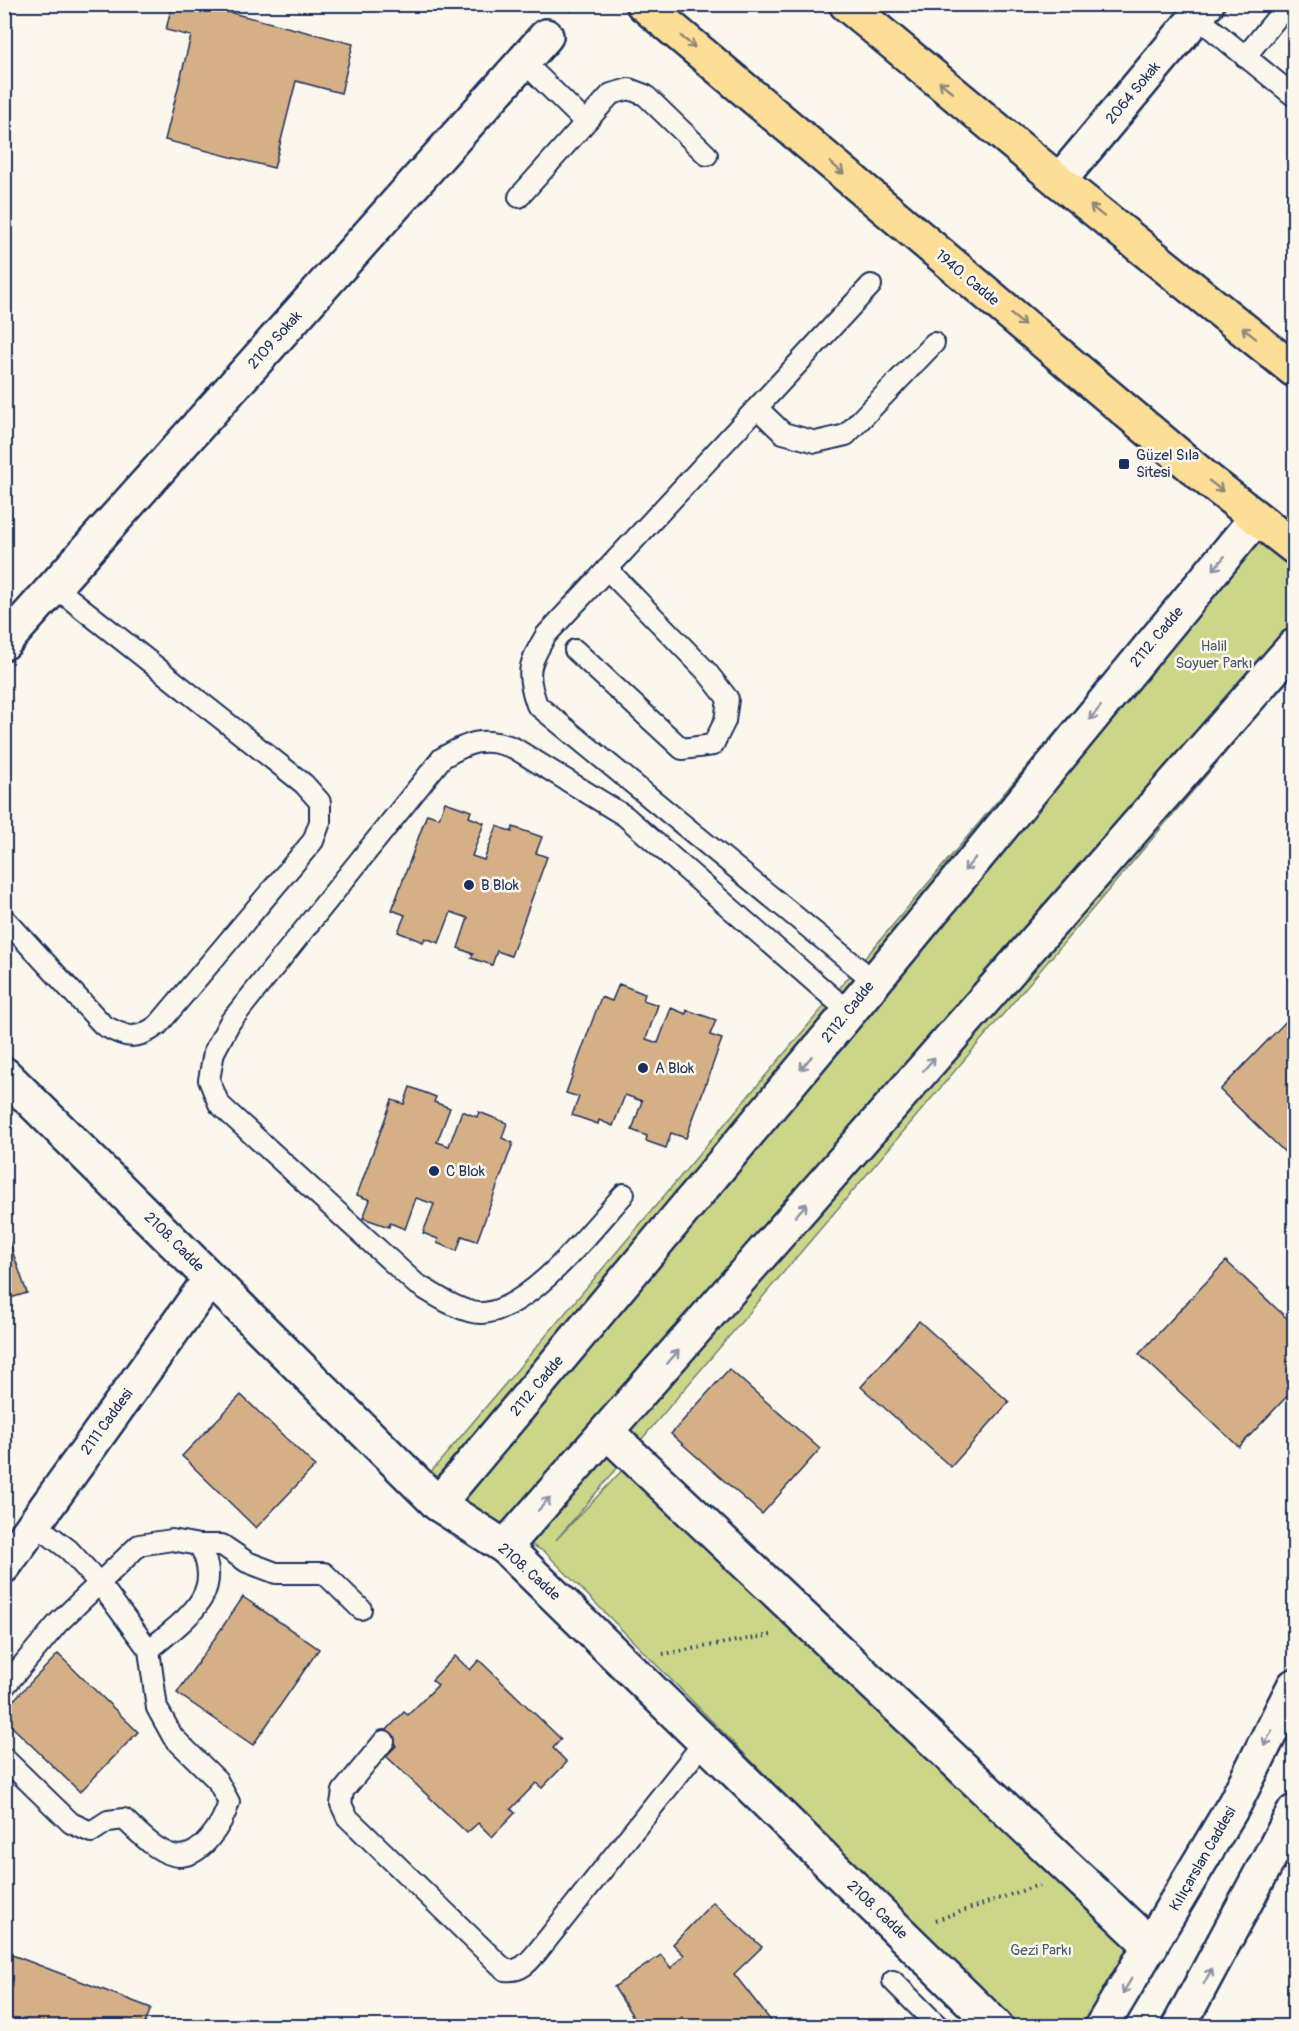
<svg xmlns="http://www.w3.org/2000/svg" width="1299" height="2031" viewBox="0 0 1299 2031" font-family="Pangolin,sans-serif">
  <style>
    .park { fill: #cbd689; stroke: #738274; stroke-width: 1.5 }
    .building { fill: #d5b087; stroke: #1b2f5e; stroke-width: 1.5 }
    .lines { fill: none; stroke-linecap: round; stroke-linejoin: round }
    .lane-casing { stroke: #1b2f5e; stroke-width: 24 }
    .street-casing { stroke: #1b2f5e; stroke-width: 38 }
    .secondary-casing { stroke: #1b2f5e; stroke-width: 38 }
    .primary-casing { stroke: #1b2f5e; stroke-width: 38 }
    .path { stroke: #1b2f5e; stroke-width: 4; stroke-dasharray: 1.5 4.5; stroke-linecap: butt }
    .lane { stroke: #fbf7ec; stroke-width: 20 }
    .street { stroke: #fbf7ec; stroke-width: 33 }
    .secondary { stroke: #fbf7ec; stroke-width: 33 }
    .primary { stroke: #fdde96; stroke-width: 33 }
    .oneway { stroke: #8c867a }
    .oneway2 { stroke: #8b93a5 }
    .poi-dot { fill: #1b2f5e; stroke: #fbf7ec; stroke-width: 2 }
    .labels { text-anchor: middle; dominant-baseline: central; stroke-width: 5; stroke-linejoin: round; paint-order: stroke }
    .street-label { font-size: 15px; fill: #1b2f5e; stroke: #fbf7ec }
    .poi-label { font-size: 15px; fill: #1b2f5e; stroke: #fbf7ec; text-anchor: start }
    .park-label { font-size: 15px; fill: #475969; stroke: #fbf7ec }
  </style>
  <rect width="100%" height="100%" fill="#fbf7ec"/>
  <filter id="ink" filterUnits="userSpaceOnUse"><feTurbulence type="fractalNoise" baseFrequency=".0167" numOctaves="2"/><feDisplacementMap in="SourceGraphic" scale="12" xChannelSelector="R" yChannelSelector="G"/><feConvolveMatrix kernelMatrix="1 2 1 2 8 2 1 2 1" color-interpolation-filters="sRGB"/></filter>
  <g filter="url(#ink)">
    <!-- park -->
    <path class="park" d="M 1234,521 L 1294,568 L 1294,672 L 556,1540 L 630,1462 L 1134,1936 L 1082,2026 L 1013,2026 L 545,1552 L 419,1486 Z"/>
    <!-- building -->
    <g class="building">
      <path d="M 172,4 L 197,4 L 353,44 L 341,93 L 296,81 L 274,168 L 165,140 L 191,36 L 166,30 Z"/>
      <path d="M 445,802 L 471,811 L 469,817 L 484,823 L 472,856 L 484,860 L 497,826 L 512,832 L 513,827 L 542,837 L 536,853 L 547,857 L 511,956 L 497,951 L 492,965 L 471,958 L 473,954 L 458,948 L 468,918 L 451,912 L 439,943 L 425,938 L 423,942 L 398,932 L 405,915 L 392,910 L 427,814 L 439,818 Z"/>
      <path d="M 619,984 L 645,994 L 643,1000 L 658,1005 L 646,1039 L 658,1043 L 671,1008 L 686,1014 L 687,1010 L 716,1020 L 710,1035 L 722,1039 L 686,1138 L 671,1133 L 666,1148 L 646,1141 L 647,1136 L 632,1130 L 642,1101 L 625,1095 L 613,1126 L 599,1120 L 598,1124 L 572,1115 L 579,1097 L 566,1093 L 601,997 L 612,1001 Z"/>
      <path d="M 1294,1013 L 1294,1161 L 1220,1090 Z"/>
      <path d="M 410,1087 L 436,1097 L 434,1102 L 450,1108 L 437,1142 L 449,1146 L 462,1111 L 477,1117 L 479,1112 L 507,1123 L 502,1138 L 513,1143 L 477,1241 L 462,1236 L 457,1251 L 437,1243 L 438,1239 L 423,1233 L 434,1204 L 416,1198 L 405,1229 L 390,1223 L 389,1227 L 363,1218 L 370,1200 L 357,1195 L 392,1100 L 404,1104 Z"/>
      <path d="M 4,1227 L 27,1293 L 4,1300 Z"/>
      <path d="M 1226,1261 L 1294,1325 L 1294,1389 L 1239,1447 L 1139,1354 Z"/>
      <path d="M 919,1321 L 1009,1402 L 951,1467 L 861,1387 Z"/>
      <path d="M 729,1369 L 820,1449 L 762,1514 L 671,1434 Z"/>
      <path d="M 241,1395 L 315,1466 L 256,1528 L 182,1456 Z"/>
      <path d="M 243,1597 L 319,1649 L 253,1745 L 177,1693 Z"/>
      <path d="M 58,1654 L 138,1732 L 80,1792 L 4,1719 L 4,1710 Z"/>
      <path d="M 455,1656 L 470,1670 L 479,1660 L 561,1739 L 553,1748 L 567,1762 L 542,1788 L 536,1783 L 511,1809 L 515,1813 L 492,1837 L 478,1823 L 467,1833 L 386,1756 L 396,1746 L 383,1734 L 404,1712 L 408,1715 L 438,1685 L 432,1680 Z"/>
      <path d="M 713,1902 L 762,1947 L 734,1974 L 775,2026 L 690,2026 L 682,2017 L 671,2026 L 639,2026 L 614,1987 L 661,1955 L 671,1968 L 684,1955 L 673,1944 Z"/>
      <path d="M 7,1953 L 151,2008 L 144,2026 L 4,2026 Z"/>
    </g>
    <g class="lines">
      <!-- lane casing -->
      <g class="lane-casing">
        <g id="lane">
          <path d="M 1197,17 L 1294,96"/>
          <path d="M 1245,57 L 1288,4"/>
          <path d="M 524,62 L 584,121"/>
          <path d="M 519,197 L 611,94 L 629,89 L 645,95 L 707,155"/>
          <path d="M 871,285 L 546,635 C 529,664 525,672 537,705 L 874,981"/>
          <path d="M 757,408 L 783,433 L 816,442 L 846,435 L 934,343"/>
          <path d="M 575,650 L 682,749 L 713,745 L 725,721 L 728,699 L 707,672 L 607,569"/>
          <path d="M 4,918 L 103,1025 C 126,1038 136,1041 158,1025 L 313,841 L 320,822 L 320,802 L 304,784 L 55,587"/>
          <path d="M 624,1194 C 593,1228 530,1311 482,1313 C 462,1314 432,1293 415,1283 L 219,1104 L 209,1080 L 214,1052 L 230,1022 L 442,758 C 469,742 483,736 514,748 L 625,816 L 834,999 L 850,1011"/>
          <path d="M 199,1545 L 222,1545 L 247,1562 L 276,1573 L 324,1573 L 361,1609"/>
          <path d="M 4,1687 L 58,1623 L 139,1545 L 172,1540 L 199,1545 C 228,1595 182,1621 149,1650"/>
          <path d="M 384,1741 L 343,1791 L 341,1804 L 347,1817 L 505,1970 C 521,1972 528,1963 538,1951 L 705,1741"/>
          <path d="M 4,1758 L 71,1823 L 91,1832 L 108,1821 L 124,1819 C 137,1831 154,1850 173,1855 C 200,1862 223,1823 229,1802 L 217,1780 L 173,1737 L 157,1708 L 149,1650 L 100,1584 L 69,1550 L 35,1524"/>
          <path d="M 893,1981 L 938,2026"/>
        </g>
      </g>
      <!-- street casing -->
      <g class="street-casing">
        <g id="street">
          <path d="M 1059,181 L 1207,4"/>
          <path d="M 4,643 L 546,36"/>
          <path d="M 607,1432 L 1151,1946"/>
          <path d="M 438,1504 L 850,1011 L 1256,518"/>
          <path d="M 505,1547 L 1294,646"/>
        </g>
      </g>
      <!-- secondary casing -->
      <g class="secondary-casing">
        <g id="secondary">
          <path d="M 4,1074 L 438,1504 L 505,1547 L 996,2026"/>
          <path d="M 4,1566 L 210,1279"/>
          <path d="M 1102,2026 L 1235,1803 L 1294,1686"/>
          <path d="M 1179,2026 L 1294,1812"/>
        </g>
      </g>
      <!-- primary casing -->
      <g class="primary-casing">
        <g id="primary">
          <path d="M 643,4 L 1208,480 L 1294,547"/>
          <path d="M 846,4 L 1059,181 L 1294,370"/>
        </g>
      </g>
      <!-- path -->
      <g class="path">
        <path d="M 569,11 L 575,4"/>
        <path d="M 663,1654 L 771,1635"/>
        <path d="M 936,1920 L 1039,1885"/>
      </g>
      <!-- lane -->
      <use href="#lane" class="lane"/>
      <!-- street -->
      <use href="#street" class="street"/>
      <!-- secondary -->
      <use href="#secondary" class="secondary"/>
      <!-- primary -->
      <use href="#primary" class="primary"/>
    </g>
    <!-- one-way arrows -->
    <defs><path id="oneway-shaft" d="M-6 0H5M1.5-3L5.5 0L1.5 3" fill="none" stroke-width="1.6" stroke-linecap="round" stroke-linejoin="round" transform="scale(1.5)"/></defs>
    <g class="oneway">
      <use href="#oneway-shaft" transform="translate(688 42) rotate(40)"/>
      <use href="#oneway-shaft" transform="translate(946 87) rotate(-140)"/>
      <use href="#oneway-shaft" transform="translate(837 168) rotate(40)"/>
      <use href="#oneway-shaft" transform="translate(1097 211) rotate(-141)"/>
      <use href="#oneway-shaft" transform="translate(1018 320) rotate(40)"/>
      <use href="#oneway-shaft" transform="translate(1249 333) rotate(-141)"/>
      <use href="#oneway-shaft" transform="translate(1216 486) rotate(38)"/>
    </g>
    <g class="oneway2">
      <use href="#oneway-shaft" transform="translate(1219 563) rotate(130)"/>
      <use href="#oneway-shaft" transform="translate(1095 713) rotate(130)"/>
      <use href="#oneway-shaft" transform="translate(970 864) rotate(130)"/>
      <use href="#oneway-shaft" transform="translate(806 1063) rotate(130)"/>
      <use href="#oneway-shaft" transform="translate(929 1064) rotate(-49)"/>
      <use href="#oneway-shaft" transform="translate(801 1210) rotate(-49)"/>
      <use href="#oneway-shaft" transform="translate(673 1357) rotate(-49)"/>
      <use href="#oneway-shaft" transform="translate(544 1504) rotate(-48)"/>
      <use href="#oneway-shaft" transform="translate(1268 1738) rotate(117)"/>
      <use href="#oneway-shaft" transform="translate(1208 1976) rotate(-61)"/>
      <use href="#oneway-shaft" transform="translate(1127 1986) rotate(121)"/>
    </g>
  </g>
  <!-- markers -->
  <g class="poi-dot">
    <rect x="1118" y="458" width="12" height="12" rx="3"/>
    <circle cx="469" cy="885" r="6"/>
    <circle cx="643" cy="1068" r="6"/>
    <circle cx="434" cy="1171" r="6"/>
  </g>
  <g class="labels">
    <!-- street labels -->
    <g class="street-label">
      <text transform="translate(1133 93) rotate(-50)">2064 Sokak</text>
      <text transform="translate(967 278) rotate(40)">1940. Cadde</text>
      <text transform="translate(275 340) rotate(-48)">2109 Sokak</text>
      <text transform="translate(1157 637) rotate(-50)">2112. Cadde</text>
      <text transform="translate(848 1012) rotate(-51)">2112. Cadde</text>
      <text transform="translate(174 1242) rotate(45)">2108. Cadde</text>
      <text transform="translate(537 1386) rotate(-50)">2112. Cadde</text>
      <text transform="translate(107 1422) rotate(-54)">2111 Caddesi</text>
      <text transform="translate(529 1572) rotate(42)">2108. Cadde</text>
      <text transform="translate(1203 1859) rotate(-60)">Kılıçarslan Caddesi</text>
      <text transform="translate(877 1910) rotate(44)">2108. Cadde</text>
    </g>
    <!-- poi labels -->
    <g class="poi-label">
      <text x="1136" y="455">Güzel Sıla<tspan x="1136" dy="17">Sitesi</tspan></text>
      <text x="481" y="885">B Blok</text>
      <text x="655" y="1068">A Blok</text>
      <text x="446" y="1171">C Blok</text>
    </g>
    <!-- park labels -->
    <g class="park-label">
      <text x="1214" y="646">Halil<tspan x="1214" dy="17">Soyuer Parkı</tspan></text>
      <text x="1041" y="1950">Gezi Parkı</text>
    </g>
  </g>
  <!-- margin -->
  <rect width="1299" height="2031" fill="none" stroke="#fbf7ec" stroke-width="24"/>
  <rect x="12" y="12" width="1275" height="2007" fill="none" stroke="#1b2f5e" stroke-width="2" filter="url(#ink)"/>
</svg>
